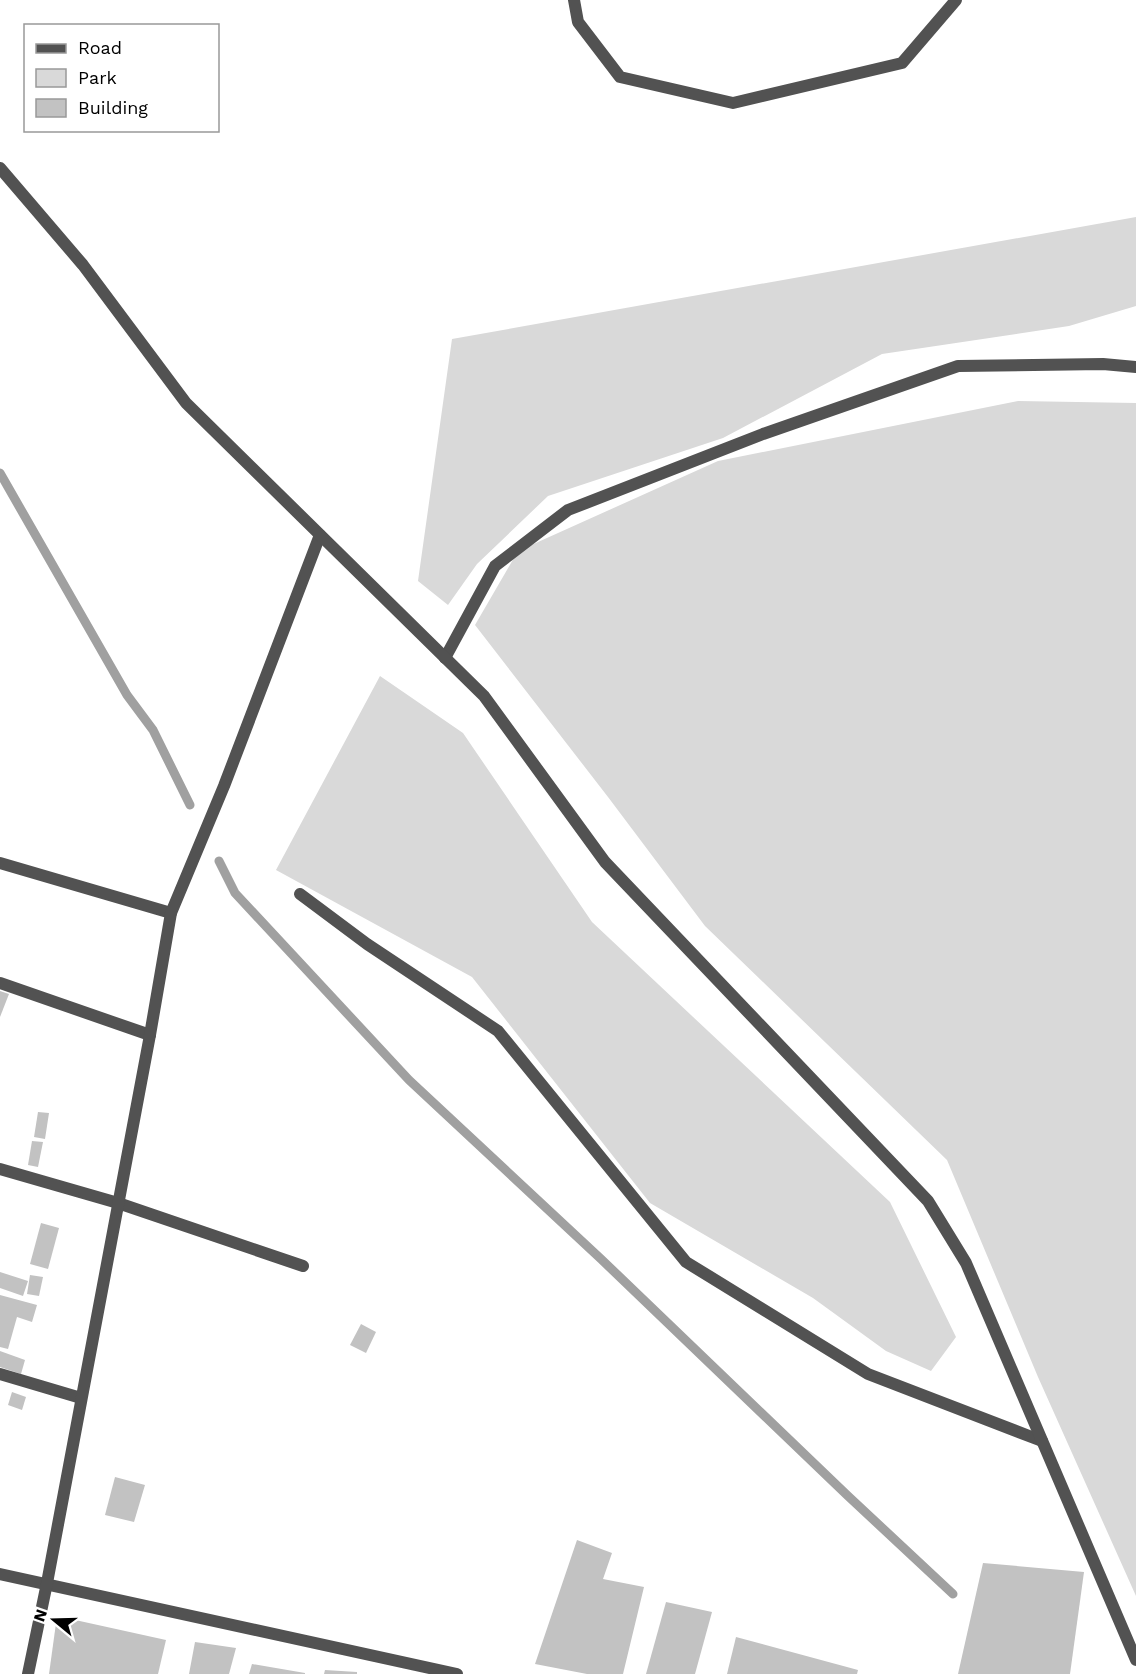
<svg xmlns="http://www.w3.org/2000/svg" width="1136" height="1674" viewBox="0 0 1136 1674" font-family="'Work Sans',sans-serif">
  <style>
    .green { fill: #d9d9d9 }
    .lines { fill: none; stroke-linecap: round; stroke-linejoin: round }
    .stream { stroke: #a0a0a0; stroke-width: 9 }
    .building { fill: #c2c2c2 }
    .service { stroke: #525252; stroke-width: 12 }
    .minor { stroke: #525252; stroke-width: 12 }
    .tertiary { stroke: #525252; stroke-width: 12 }
  </style>
  <rect width="100%" height="100%" fill="#fff"/>
  <!-- green -->
  <g class="green">
    <path d="M 1136,217 L 1136,306 L 1069,326 L 882,354 L 723,438 L 548,496 L 477,564 L 448,605 L 418,581 L 452,339 Z"/>
    <path d="M 1018,401 L 1136,403 L 1136,1596 L 1038,1377 L 947,1160 L 705,926 L 608,797 L 475,625 L 518,551 L 718,461 Z"/>
    <path d="M 380,676 L 463,733 L 592,922 L 890,1202 L 956,1337 L 931,1371 L 886,1351 L 813,1298 L 650,1203 L 472,977 L 276,870 Z"/>
  </g>
  <g class="lines">
    <!-- stream -->
    <g class="stream">
      <path d="M 0,473 L 127,695 L 153,730 L 190,805"/>
      <path d="M 219,861 L 235,893 L 409,1080 L 601,1259 L 848,1496 L 953,1594"/>
    </g>
  </g>
  <!-- building -->
  <g class="building">
    <path d="M 0,991 L 9,994 L 0,1017 Z"/>
    <path d="M 38,1112 L 49,1113 L 45,1139 L 34,1137 Z"/>
    <path d="M 32,1141 L 43,1142 L 38,1167 L 28,1165 Z"/>
    <path d="M 41,1223 L 59,1228 L 48,1269 L 30,1264 Z"/>
    <path d="M 0,1272 L 28,1281 L 23,1296 L 0,1288 Z"/>
    <path d="M 30,1275 L 43,1277 L 39,1296 L 27,1294 Z"/>
    <path d="M 0,1295 L 37,1305 L 32,1322 L 17,1317 L 8,1349 L 0,1347 Z"/>
    <path d="M 361,1324 L 376,1332 L 366,1353 L 350,1345 Z"/>
    <path d="M 0,1351 L 25,1360 L 21,1374 L 0,1367 Z"/>
    <path d="M 12,1392 L 26,1397 L 22,1410 L 8,1405 Z"/>
    <path d="M 115,1477 L 145,1485 L 134,1522 L 105,1515 Z"/>
    <path d="M 577,1540 L 612,1553 L 603,1579 L 644,1587 L 623,1674 L 587,1674 L 535,1664 Z"/>
    <path d="M 983,1563 L 1084,1572 L 1070,1674 L 958,1674 Z"/>
    <path d="M 666,1602 L 712,1612 L 695,1674 L 646,1674 Z"/>
    <path d="M 57,1616 L 166,1640 L 158,1674 L 49,1674 Z"/>
    <path d="M 736,1637 L 858,1670 L 857,1674 L 727,1674 Z"/>
    <path d="M 195,1642 L 236,1648 L 229,1674 L 189,1674 Z"/>
    <path d="M 252,1664 L 305,1673 L 305,1674 L 249,1674 Z"/>
    <path d="M 325,1670 L 357,1672 L 357,1674 L 324,1674 Z"/>
  </g>
  <g class="lines">
    <!-- service -->
    <g class="service">
      <path d="M 574,0 L 578,22 L 620,77 L 733,103 L 902,63 L 956,0"/>
      <path d="M 300,894 L 367,944 L 498,1031 L 686,1262 L 868,1374 L 1042,1441"/>
    </g>
    <!-- minor -->
    <g class="minor">
      <path d="M 445,658 L 495,566 L 568,510 L 763,434 L 958,366 L 1103,364 L 1136,367"/>
      <path d="M 0,863 L 171,913"/>
      <path d="M 0,983 L 150,1035"/>
      <path d="M 0,1169 L 118,1203 L 303,1266"/>
      <path d="M 0,1374 L 81,1398"/>
      <path d="M 0,1574 L 457,1674"/>
      <path d="M 28,1674 L 47,1583 L 150,1035 L 171,913 L 224,786 L 320,535"/>
    </g>
    <!-- tertiary -->
    <path class="tertiary" d="M 0,168 L 83,265 L 186,403 L 484,696 L 605,862 L 928,1201 L 966,1263 L 1136,1660"/>
  </g>
  <!-- legend -->
  <rect x="24" y="24" width="195" height="108" fill="#ffffff" stroke="#999999" stroke-width="1.5"/>
  <rect x="36" y="44" width="30" height="9" fill="#525252" stroke="#999999" stroke-width="1.5"/>
  <text x="78" y="54" font-size="18" fill="#000000">Road</text>
  <rect x="36" y="69" width="30" height="18" fill="#d9d9d9" stroke="#999999" stroke-width="1.5"/>
  <text x="78" y="84" font-size="18" fill="#000000">Park</text>
  <rect x="36" y="99" width="30" height="18" fill="#c2c2c2" stroke="#999999" stroke-width="1.5"/>
  <text x="78" y="114" font-size="18" fill="#000000">Building</text>
  <!-- north arrow -->
  <g transform="translate(54 1620) rotate(289)" stroke="#ffffff" stroke-width="4.5" paint-order="stroke">
  <path d="M0-4.5L10 22L0 15L-10 22Z" fill="#000000"/>
  <text y="-9" font-size="16" font-weight="bold" text-anchor="middle" fill="#000000">N</text>
  </g>
</svg>
